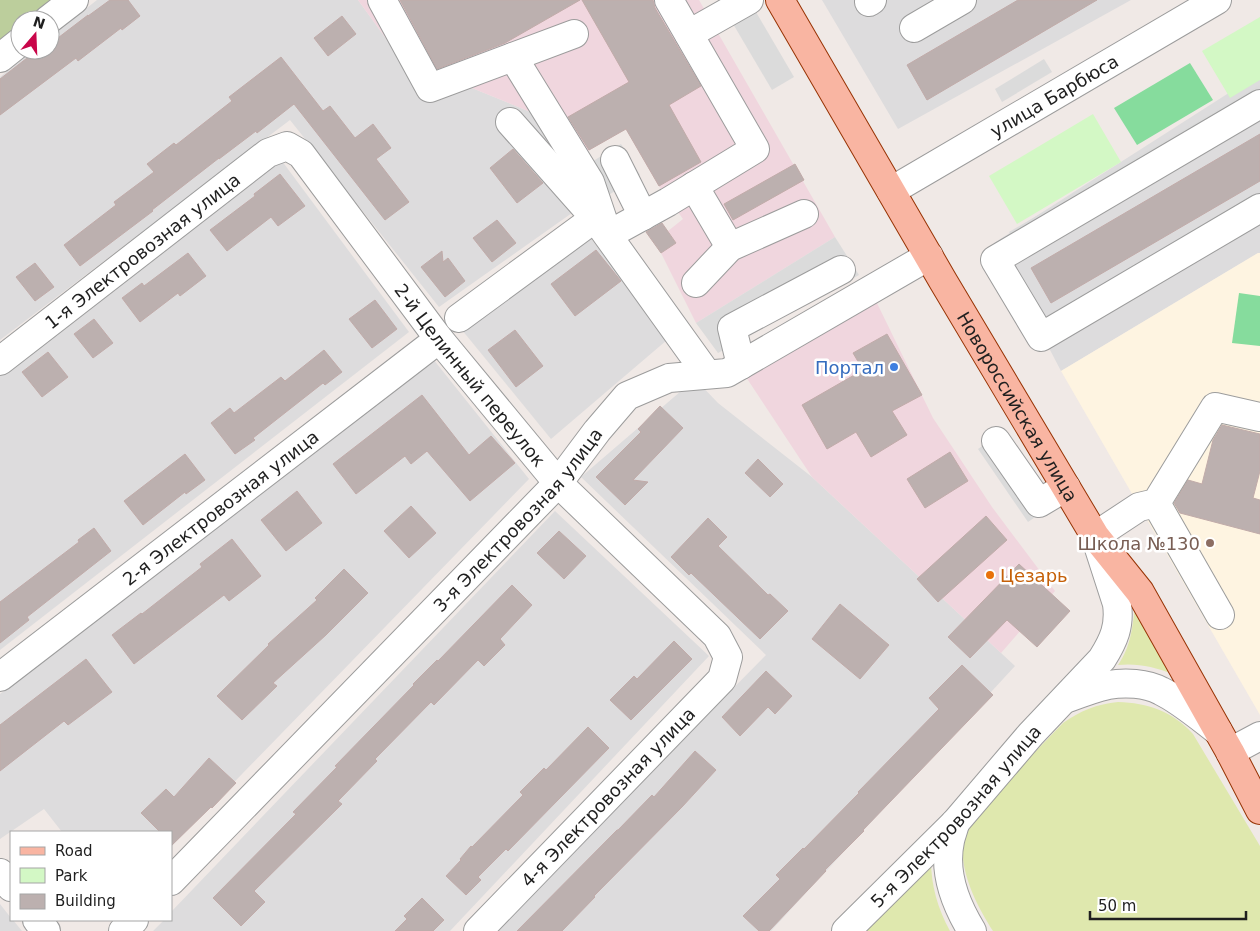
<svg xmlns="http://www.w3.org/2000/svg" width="1260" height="931" viewBox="0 0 1260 931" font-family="'DejaVu Sans',sans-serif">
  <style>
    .residential { fill: #dddcdd }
    .commercial { fill: #f0d6de }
    .education { fill: #fef4e1 }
    .grass { fill: #dfe8ae }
    .forest { fill: #bcce9c }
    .park { fill: #d3f8c5 }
    .pitch { fill: #86dc9d }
    .parking { fill: #dbdbdb }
    .building { fill: #bcb0af; stroke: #c1aba9 }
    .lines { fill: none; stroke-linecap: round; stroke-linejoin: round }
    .minor-casing { stroke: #9c9c9c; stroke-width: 30 }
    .major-casing { stroke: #973304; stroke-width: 30 }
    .minor { stroke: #fff; stroke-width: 28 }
    .major { stroke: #f9b5a2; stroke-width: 28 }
    .shop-dot { fill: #3f7fe0; stroke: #fff; stroke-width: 2 }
    .education-dot { fill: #8d6e63; stroke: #fff; stroke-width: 2 }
    .food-dot { fill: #e8710a; stroke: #fff; stroke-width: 2 }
    .labels { text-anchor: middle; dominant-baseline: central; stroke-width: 5; stroke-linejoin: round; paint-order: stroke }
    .street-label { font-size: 18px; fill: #1f1f1f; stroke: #fff }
    .shop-label { font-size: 18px; fill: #366cbe; stroke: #fff; text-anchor: end }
    .education-label { font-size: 18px; fill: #785e54; stroke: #fff; text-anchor: end }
    .food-label { font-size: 18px; fill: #c56008; stroke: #fff; text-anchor: start }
  </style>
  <rect width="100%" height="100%" fill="#f0e9e6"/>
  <!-- residential -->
  <g class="residential">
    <path d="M 97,0 L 358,0 L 432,102 L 467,86 L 533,113 L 596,196 L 439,307 L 290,120 L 0,340 L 0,77 L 34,50 L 50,50 L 50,37 Z"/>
    <path d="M 822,0 L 1131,0 L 898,129 Z"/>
    <path d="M 1260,73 L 1260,253 L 1258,253 L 1061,371 L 994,243 Z"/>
    <path d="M 279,157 L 409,332 L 0,650 L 0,376 Z"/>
    <path d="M 590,237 L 667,340 L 551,439 L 462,330 Z"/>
    <path d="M 433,359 L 529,479 L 171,847 L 171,832 L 62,832 L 44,809 L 0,839 L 0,694 Z"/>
    <path d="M 695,379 L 718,403 L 812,477 L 1015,666 L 771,931 L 494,931 L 766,655 L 581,477 Z"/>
    <path d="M 555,511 L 709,656 L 450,931 L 153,931 L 164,920 L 171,920 L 171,912 Z"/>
    <path d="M 0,904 L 11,918 L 11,920 L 13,920 L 22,931 L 0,931 Z"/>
  </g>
  <!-- commercial -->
  <g class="commercial">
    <path d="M 358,0 L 699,0 L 835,237 L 696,323 L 661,253 L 676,243 L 668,231 L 683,219 L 659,186 L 626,129 L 586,152 L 533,113 L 467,86 L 432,102 Z"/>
    <path d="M 874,297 L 933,418 L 992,507 L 1055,591 L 1001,653 L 812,477 L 744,374 Z"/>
  </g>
  <!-- education -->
  <path class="education" d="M 1258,253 L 1260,253 L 1260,715 L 1061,371 Z"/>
  <!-- grass -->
  <g class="grass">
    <path d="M 1135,607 L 1173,674 C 1154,667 1138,663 1118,665 C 1131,646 1132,629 1135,607 Z"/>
    <path d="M 1118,702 C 1148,703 1172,711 1193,734 L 1260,846 L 1260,931 L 993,931 C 977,906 957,868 964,837 C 967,827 973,819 979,810 L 1063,723 C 1080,711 1097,704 1118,702 Z"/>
    <path d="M 931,860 C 931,886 938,909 950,931 L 864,931 Z"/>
  </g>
  <!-- forest -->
  <path class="forest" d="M 0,0 L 51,0 L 26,20 L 20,20 L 20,25 L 0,41 Z"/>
  <!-- park -->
  <g class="park">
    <path d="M 1260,17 L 1260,80 L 1230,98 L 1202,51 Z"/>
    <path d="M 1093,114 L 1121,162 L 1017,224 L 989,176 Z"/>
  </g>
  <!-- pitch -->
  <g class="pitch">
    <path d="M 1190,63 L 1213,100 L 1137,145 L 1114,108 Z"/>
    <path d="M 1239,293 L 1260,296 L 1260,346 L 1232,343 Z"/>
  </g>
  <!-- parking -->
  <g class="parking">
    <path d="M 719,0 L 749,0 L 794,77 L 772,90 Z"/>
    <path d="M 1044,59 L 1052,72 L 1002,102 L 995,89 Z"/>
    <path d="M 1260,85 L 1260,97 L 1015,241 L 1009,232 Z"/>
    <path d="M 621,144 L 640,175 L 604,198 L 585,166 Z"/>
    <path d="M 835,237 L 859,275 L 718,353 L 696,323 Z"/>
    <path d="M 1000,434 L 1050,507 L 1028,522 L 978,449 Z"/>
  </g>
  <!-- building -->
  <g class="building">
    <path d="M 110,0 L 128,0 L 140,16 L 122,30 L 121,28 L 78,61 L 76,58 L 0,115 L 0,79 L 36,51 L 38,53 L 42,50 L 50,50 L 50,44 L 88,15 L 88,16 Z"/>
    <path d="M 400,0 L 580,0 L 505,43 L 437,69 Z"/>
    <path d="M 582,0 L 653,0 L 655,8 L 701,86 L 669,105 L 701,162 L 659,186 L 626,129 L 589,150 L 568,117 L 629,82 Z"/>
    <path d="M 1018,0 L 1097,0 L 927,100 L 907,65 Z"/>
    <path d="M 342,16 L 356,34 L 328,56 L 314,38 Z"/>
    <path d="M 281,57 L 323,111 L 330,106 L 355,138 L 373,124 L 391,148 L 376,159 L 409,202 L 385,220 L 294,104 L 257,133 L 256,131 L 219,159 L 219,158 L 152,210 L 153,211 L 80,266 L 64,245 L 116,205 L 114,202 L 154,172 L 147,164 L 174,143 L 176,145 L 232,101 L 229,97 Z"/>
    <path d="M 1260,134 L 1260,181 L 1051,303 L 1031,268 Z"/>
    <path d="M 513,149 L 543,183 L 517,203 L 490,168 Z"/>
    <path d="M 795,164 L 804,180 L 733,220 L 724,204 Z"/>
    <path d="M 280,174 L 305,206 L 278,226 L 271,217 L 227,251 L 210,230 L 255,196 L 254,194 Z"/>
    <path d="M 497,220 L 516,243 L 492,262 L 473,238 Z"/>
    <path d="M 662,223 L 676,243 L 661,253 L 646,232 Z"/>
    <path d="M 596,250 L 621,281 L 575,316 L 551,284 Z"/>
    <path d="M 442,251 L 443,262 L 448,258 L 465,281 L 445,297 L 421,267 Z"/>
    <path d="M 188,253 L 206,276 L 180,296 L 178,293 L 140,322 L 122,298 L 142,283 L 144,286 Z"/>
    <path d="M 35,263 L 54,287 L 35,301 L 16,277 Z"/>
    <path d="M 375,300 L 397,329 L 372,348 L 349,319 Z"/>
    <path d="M 94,319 L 113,343 L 93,358 L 74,334 Z"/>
    <path d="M 515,330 L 543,366 L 516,387 L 488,350 Z"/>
    <path d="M 887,334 L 922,395 L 892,411 L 907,435 L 871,457 L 856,432 L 827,449 L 802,405 L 863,370 L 853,353 Z"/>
    <path d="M 324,350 L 342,372 L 325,385 L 323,383 L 253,438 L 255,440 L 235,454 L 211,423 L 230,408 L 234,413 L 281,377 L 285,381 Z"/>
    <path d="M 48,352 L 68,377 L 42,397 L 22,372 Z"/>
    <path d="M 422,395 L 469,455 L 491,436 L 515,463 L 470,501 L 427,451 L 411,464 L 405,456 L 356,494 L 333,464 Z"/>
    <path d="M 660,406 L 683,428 L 633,480 L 648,482 L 625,505 L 596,477 L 641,432 L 638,429 Z"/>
    <path d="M 1222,425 L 1260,434 L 1260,471 L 1253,498 L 1260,500 L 1260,534 L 1180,513 L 1174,503 L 1188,480 L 1202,484 L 1213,440 Z"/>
    <path d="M 950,452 L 968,481 L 925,508 L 907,479 Z"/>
    <path d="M 185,454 L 205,480 L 186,494 L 185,492 L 143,525 L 124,501 Z"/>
    <path d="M 758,459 L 783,484 L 770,497 L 745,473 Z"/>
    <path d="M 297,491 L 322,523 L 286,551 L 261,520 Z"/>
    <path d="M 411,506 L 436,533 L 409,558 L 384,531 Z"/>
    <path d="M 986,516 L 1007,540 L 938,602 L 917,579 Z"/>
    <path d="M 708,518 L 727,537 L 718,546 L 768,595 L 770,594 L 788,611 L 760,639 L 691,573 L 689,575 L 671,557 Z"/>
    <path d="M 94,528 L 111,551 L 27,617 L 29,620 L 0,643 L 0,602 L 79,542 L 78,540 Z"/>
    <path d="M 559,531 L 586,556 L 564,579 L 537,553 Z"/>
    <path d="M 232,539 L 261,576 L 229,601 L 224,595 L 134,664 L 112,635 L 141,613 L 142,614 L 202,567 L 200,564 Z"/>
    <path d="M 1019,564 L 1070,611 L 1037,647 L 1007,620 L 970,658 L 948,637 Z"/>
    <path d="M 344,569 L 368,593 L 326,635 L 273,683 L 277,686 L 242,720 L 217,696 L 269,645 L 268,644 L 317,600 L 315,598 Z"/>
    <path d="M 512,585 L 532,605 L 500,639 L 505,645 L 484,666 L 478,660 L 434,705 L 431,702 L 375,759 L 377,761 L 338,801 L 342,804 L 254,891 L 265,902 L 241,926 L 213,898 L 296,814 L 293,812 L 337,767 L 335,766 L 414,685 L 413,684 L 437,660 L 438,661 Z"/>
    <path d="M 840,604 L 889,645 L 860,679 L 812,639 Z"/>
    <path d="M 674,641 L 692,659 L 631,720 L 610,700 L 634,676 L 637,679 Z"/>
    <path d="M 86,659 L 112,692 L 68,725 L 64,721 L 0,771 L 0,725 Z"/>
    <path d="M 962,665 L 993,695 L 863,830 L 864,831 L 825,870 L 826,871 L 769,931 L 759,931 L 743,916 L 780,879 L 776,875 L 803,848 L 804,849 L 859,793 L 858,792 L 939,709 L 929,698 Z"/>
    <path d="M 766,671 L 792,696 L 775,714 L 768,707 L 740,736 L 722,717 Z"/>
    <path d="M 588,727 L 609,748 L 508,851 L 506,849 L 478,877 L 481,880 L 466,895 L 446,876 L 461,860 L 460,859 L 471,846 L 472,847 L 523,795 L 520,792 L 544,768 L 546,770 Z"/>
    <path d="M 695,751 L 716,770 L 682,807 L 594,896 L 595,897 L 562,931 L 517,931 L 617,830 L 618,830 L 652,795 L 654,797 Z"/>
    <path d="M 209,758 L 236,783 L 212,808 L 211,807 L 171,846 L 171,832 L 160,832 L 141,813 L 166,789 L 174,797 Z"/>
    <path d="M 422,898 L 444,920 L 433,931 L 395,931 L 407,919 L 404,916 Z"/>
  </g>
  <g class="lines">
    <!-- minor casing -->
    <g class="minor-casing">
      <g id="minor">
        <path d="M 382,0 L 430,88 L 574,34"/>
        <path d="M 869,2 L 872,0"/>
        <path d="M 48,20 L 74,0"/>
        <path d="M 914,28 L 962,0"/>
        <path d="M 689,34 L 749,0"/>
        <path d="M 513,57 L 590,182 L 608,235 L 668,202 L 755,149 L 669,0"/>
        <path d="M 0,58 L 20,42"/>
        <path d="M 1260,104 L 995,260 L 1041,337 L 1260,208"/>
        <path d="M 510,122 L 595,218"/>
        <path d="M 615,160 L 643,216"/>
        <path d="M 694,186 L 730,247"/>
        <path id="s1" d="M 891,191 L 1217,0"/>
        <path d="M 696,283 L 730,247 L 804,214"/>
        <path d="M 459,318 L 595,218 L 707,374"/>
        <path id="s2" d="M 0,361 L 268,153 L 287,146 L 301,154 L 439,339 L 558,483 L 717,636 L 728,657 L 722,679 L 478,931"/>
        <path d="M 741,365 L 732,328 L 841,270"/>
        <path d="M 996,441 L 1039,503 L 1066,487"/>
        <path d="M 1156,503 L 1220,615"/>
        <path id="s3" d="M 0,677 L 439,339"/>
        <path d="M 1068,698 C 1081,693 1094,688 1108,685 C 1125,682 1146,683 1161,691 C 1180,700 1201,718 1218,731"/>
        <path d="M 1230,752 L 1260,736"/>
        <path d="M 955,823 C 954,829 951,835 950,841 C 943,873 956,905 972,931"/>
        <path d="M 0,873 L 11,887"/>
        <path id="s4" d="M 171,881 L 558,483 L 597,431 L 627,396 L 669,378 L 727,373 L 929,256"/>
        <path d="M 37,920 L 46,931"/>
        <path d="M 123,931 L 134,920"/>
        <path id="s5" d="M 846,931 L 955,823 L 1031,734 L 1102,659 C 1114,640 1120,626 1117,604 L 1095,536 L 1139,507 L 1156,503 L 1215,407 L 1260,417"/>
      </g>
    </g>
    <!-- major casing -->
    <g class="major-casing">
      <g id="major">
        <path id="s6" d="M 780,0 L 943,281 L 1095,536 L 1140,592 L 1230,752 L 1260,810"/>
      </g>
    </g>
    <!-- minor -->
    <use href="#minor" class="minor"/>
    <!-- major -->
    <use href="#major" class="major"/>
  </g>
  <!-- markers -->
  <circle class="shop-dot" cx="894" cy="367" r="5"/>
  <circle class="education-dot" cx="1210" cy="543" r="5"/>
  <circle class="food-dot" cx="990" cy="575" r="5"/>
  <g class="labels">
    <!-- street labels -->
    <g class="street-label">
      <text stroke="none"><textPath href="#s1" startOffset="189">улица Барбюса</textPath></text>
      <text stroke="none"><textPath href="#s2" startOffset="180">1-я Электровозная улица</textPath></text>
      <text stroke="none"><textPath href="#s2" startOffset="654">2-й Целинный переулок</textPath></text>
      <text stroke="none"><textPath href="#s6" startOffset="471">Новороссийская улица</textPath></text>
      <text stroke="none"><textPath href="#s3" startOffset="278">2-я Электровозная улица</textPath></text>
      <text stroke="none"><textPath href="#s4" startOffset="501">3-я Электровозная улица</textPath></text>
      <text transform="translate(608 797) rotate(-46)">4-я Электровозная улица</text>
      <text stroke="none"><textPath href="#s5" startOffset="159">5-я Электровозная улица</textPath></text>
    </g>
    <!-- shop labels -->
    <g class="shop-label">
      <text x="884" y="367">Портал</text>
    </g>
    <!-- education labels -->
    <g class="education-label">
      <text x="1200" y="543">Школа №130</text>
    </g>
    <!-- food labels -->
    <g class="food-label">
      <text x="1000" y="575">Цезарь</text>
    </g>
  </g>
  <!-- legend -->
  <rect x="10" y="831" width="162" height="90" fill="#ffffff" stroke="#a5a5a5"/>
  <rect x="20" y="847" width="25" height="8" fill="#f9b5a2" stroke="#a5a5a5"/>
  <text x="55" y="856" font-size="15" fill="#1f1f1f">Road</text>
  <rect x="20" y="868" width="25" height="15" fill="#d3f8c5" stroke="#a5a5a5"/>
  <text x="55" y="881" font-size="15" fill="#1f1f1f">Park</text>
  <rect x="20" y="894" width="25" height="15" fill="#bcb0af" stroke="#a5a5a5"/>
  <text x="55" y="906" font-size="15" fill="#1f1f1f">Building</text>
  <!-- north arrow -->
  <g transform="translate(35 35) rotate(19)"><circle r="24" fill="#ffffff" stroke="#a5a5a5"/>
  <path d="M0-4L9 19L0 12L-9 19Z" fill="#c9064a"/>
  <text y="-8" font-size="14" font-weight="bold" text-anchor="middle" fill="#1f1f1f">N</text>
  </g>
  <!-- scale -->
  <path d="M1090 911v8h156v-8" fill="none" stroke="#1f1f1f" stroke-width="2.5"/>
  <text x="1098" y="911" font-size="15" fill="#1f1f1f" stroke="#ffffff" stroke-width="4" paint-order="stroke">50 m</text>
</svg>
